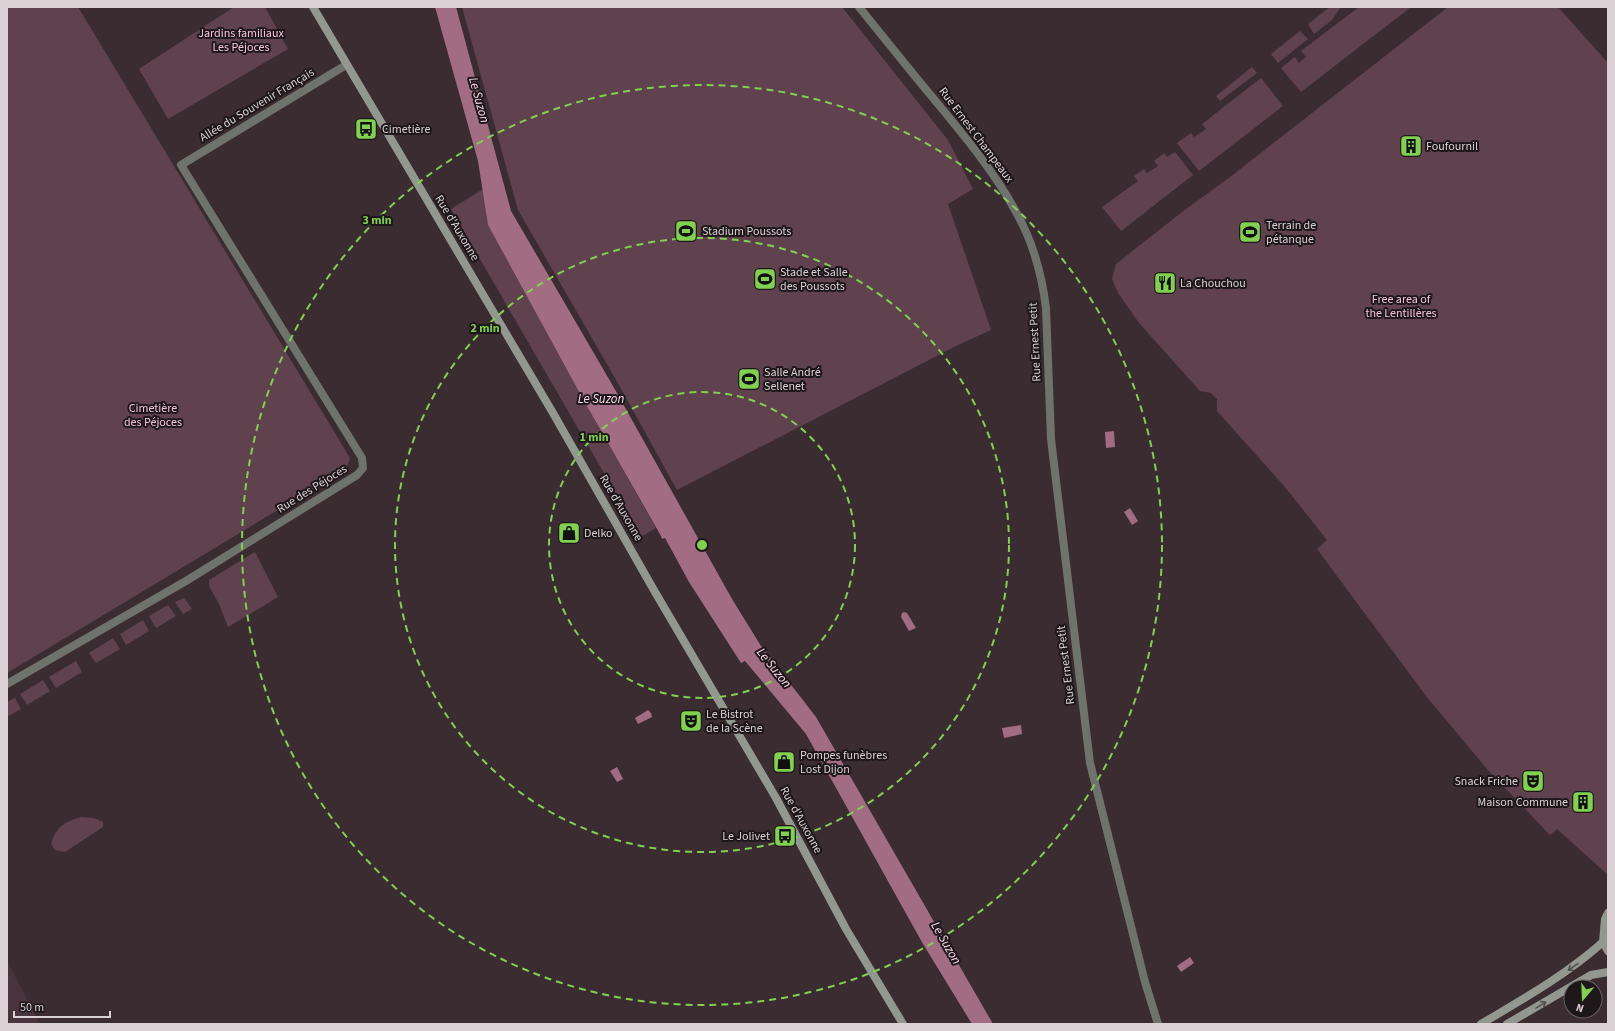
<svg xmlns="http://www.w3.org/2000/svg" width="1615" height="1031" viewBox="0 0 1615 1031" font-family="'Source Sans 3',sans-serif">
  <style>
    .built { fill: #49343d }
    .green { fill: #60414e }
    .water { fill: #a26c83 }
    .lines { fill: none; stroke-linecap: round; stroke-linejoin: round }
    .tertiary { stroke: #6f736d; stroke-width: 8 }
    .secondary { stroke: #92988f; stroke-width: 8 }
    .oneway { stroke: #52514f }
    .ring { fill: none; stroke: #81d051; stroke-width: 2; stroke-dasharray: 7 5 }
    .labels { text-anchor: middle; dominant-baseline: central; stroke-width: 4; stroke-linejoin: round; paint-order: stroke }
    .park-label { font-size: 12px; fill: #f6c3d8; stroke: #1d171a }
    .street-label { font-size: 12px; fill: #dbd1d5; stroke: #1d171a }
    .poi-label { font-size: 12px; fill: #dbd1d5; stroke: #1d171a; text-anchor: start }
    .water-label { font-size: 13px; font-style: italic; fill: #fcd9e7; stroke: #1d171a }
    .centre { fill: #81d051; stroke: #1d171a; stroke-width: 2 }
    .ring-label { font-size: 12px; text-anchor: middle; font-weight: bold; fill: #81d051; stroke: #1d171a; stroke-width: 4; stroke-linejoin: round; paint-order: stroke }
  </style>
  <rect width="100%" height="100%" fill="#3b2c32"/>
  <!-- built -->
  <path class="built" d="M 7,961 L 40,1024 L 7,1024 Z"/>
  <!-- green -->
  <g class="green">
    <path d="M 7,7 L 78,7 L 350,458 L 346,469 L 7,673 Z"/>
    <path d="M 234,7 L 265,7 L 288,49 L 168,119 L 139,69 Z"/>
    <path d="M 462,7 L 842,7 L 948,140 L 973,189 L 948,204 L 991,330 L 958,345 L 677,490 L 615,378 L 518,210 Z"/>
    <path d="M 1330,7 L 1340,8 L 1332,20 L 1314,34 L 1308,24 Z"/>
    <path d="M 1359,7 L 1411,7 L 1301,92 L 1281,68 L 1295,57 L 1299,63 L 1306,57 L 1301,51 Z"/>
    <path d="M 1448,7 L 1558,7 L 1608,63 L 1608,875 L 1557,829 L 1550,835 L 1487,769 L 1426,696 L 1317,549 L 1327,540 L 1285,487 L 1217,411 L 1217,399 L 1211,393 L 1200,391 L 1139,323 L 1118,293 L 1112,279 L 1116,264 L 1182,212 L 1230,177 Z"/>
    <path d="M 1300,31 L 1308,39 L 1278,63 L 1271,54 Z"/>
    <path d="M 1252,67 L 1257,73 L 1220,101 L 1216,96 Z"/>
    <path d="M 1261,78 L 1283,106 L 1199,171 L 1177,143 L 1191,133 L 1194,137 L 1206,129 L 1202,124 Z"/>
    <path d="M 1175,152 L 1193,175 L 1121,231 L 1102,207 L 1138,181 L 1134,176 L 1144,169 L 1147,173 L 1158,166 L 1154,161 L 1164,153 L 1167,157 Z"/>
    <path d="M 483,189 L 488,225 L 584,401 L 656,528 L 641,537 L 451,209 Z"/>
    <path d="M 255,552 L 278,597 L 228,627 L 219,604 L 209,586 L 209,580 Z"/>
    <path d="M 184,598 L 192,609 L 183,614 L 175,602 Z"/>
    <path d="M 168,605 L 176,616 L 156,628 L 149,616 Z"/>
    <path d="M 143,620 L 149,631 L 126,645 L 120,634 Z"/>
    <path d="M 113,638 L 120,649 L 96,663 L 89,653 Z"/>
    <path d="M 76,661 L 82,672 L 56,688 L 49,677 Z"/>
    <path d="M 43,680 L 50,691 L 27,705 L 20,694 Z"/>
    <path d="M 15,698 L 21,709 L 7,717 L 7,702 Z"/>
    <path d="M 81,817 L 94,818 L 103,822 L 103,827 L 65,852 L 55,850 L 51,844 C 55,828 65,821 81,817 Z"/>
  </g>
  <!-- water -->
  <g class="water">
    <path d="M 435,7 L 456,7 L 511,211 L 613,386 L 732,599 L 761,646 L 816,717 L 993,1024 L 972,1024 L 923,944 L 806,734 L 745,661 L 741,663 L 689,582 L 665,538 L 662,539 L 661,536 L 584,401 L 488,225 L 478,161 Z"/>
    <path d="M 1114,431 L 1115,447 L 1106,448 L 1105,432 Z"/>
    <path d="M 1130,508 L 1138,521 L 1132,525 L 1124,512 Z"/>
    <path d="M 904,612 L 907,613 L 916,628 L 909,631 L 901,617 L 902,613 Z"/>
    <path d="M 648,710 L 651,713 L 652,717 L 638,724 L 635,718 Z"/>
    <path d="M 1021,725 L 1022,734 L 1004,738 L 1002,728 Z"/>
    <path d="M 617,767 L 623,779 L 617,782 L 610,771 Z"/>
    <path d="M 1190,957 L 1194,963 L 1181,972 L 1177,966 Z"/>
  </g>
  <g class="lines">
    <!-- tertiary -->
    <g class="tertiary">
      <path d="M 859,7 C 885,39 911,72 938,104 C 966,138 995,173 1016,212 C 1032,240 1042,276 1046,308 L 1051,439 L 1090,763 L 1145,982 L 1158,1024"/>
      <path d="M 7,684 L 186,581 L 357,475 L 363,468 L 362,458 L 181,165 L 346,65"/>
    </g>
    <!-- secondary -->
    <g class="secondary">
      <path d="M 313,7 L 553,413 L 655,592 L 776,798 L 846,929 L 903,1024"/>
      <path d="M 1608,913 L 1605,919 L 1603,942 L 1608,951"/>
      <path d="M 1481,1024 C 1523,999 1566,975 1603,942"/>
      <path d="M 1507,1024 L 1591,975 L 1608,972"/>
    </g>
  </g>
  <!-- one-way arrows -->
  <defs><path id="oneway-shaft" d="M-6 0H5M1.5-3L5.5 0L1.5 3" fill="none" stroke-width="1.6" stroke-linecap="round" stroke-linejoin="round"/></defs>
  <g class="oneway">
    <use href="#oneway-shaft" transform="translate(1573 967) rotate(145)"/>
    <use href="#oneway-shaft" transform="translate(1541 1005) rotate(-31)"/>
  </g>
  <!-- distance rings -->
  <g class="ring">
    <circle cx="702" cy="545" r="153"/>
    <circle cx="702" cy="545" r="307"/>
    <circle cx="702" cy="545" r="460"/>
  </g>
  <!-- icons -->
  <defs>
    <g id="bus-square" transform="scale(1.15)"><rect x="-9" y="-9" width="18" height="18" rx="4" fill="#81d051" stroke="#1d171a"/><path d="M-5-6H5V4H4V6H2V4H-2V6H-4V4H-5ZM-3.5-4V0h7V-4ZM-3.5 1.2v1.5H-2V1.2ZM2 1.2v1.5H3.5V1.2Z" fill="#111"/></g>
    <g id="building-square" transform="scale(1.15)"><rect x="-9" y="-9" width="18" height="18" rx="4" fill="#81d051" stroke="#1d171a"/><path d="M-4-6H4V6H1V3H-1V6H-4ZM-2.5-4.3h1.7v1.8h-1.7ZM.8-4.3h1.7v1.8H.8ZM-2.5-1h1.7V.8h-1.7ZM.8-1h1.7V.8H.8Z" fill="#111"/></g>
    <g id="stadium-square" transform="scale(1.15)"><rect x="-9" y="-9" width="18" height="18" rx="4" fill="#81d051" stroke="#1d171a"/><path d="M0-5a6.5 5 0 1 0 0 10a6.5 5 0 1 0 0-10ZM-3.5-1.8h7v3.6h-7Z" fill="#111"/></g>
    <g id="restaurant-square" transform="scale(1.15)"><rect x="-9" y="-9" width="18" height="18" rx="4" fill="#81d051" stroke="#1d171a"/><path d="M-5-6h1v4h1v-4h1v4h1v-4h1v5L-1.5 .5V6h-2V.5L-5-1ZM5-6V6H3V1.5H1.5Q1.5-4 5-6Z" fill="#111"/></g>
    <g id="shop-square" transform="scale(1.15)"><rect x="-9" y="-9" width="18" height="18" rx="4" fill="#81d051" stroke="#1d171a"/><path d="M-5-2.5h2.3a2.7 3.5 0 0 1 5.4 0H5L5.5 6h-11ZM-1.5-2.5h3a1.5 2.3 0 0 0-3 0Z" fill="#111"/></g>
    <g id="theatre-square" transform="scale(1.15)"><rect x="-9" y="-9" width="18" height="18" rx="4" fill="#81d051" stroke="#1d171a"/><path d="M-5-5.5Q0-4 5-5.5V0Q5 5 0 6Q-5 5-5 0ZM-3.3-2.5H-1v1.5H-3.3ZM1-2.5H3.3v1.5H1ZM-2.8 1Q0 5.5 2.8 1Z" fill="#111"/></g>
  </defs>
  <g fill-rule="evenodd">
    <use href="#bus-square" x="366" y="129"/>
    <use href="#building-square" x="1411" y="146"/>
    <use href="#stadium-square" x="686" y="231"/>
    <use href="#stadium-square" x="1250" y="232"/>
    <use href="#stadium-square" x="765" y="279"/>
    <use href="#restaurant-square" x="1165" y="283"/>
    <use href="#stadium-square" x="749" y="379"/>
    <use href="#shop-square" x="569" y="533"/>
    <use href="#theatre-square" x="691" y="721"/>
    <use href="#shop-square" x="784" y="762"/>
    <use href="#theatre-square" x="1533" y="781"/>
    <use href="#building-square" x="1583" y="802"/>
    <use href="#bus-square" x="785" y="836"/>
  </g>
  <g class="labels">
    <!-- park labels -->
    <g class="park-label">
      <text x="241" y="33">Jardins familiaux<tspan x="241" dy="14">Les Péjoces</tspan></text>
      <text x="1401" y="299">Free area of<tspan x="1401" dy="14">the Lentillères</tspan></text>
      <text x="153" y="408">Cimetière<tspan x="153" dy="14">des Péjoces</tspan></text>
    </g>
    <!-- street labels -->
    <g class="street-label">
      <text transform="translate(257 105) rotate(-31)">Allée du Souvenir Français</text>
      <text transform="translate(976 135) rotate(53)">Rue Ernest Champeaux</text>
      <text transform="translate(457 228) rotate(59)">Rue d'Auxonne</text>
      <text transform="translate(1035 342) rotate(-93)">Rue Ernest Petit</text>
      <text transform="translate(312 489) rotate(-32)">Rue des Péjoces</text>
      <text transform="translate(621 508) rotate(60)">Rue d'Auxonne</text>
      <text transform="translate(1066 665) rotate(-97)">Rue Ernest Petit</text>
      <text transform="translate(801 820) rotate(61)">Rue d'Auxonne</text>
    </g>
    <!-- poi labels -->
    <g class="poi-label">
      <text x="382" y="129">Cimetière</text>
      <text x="1426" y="146">Foufournil</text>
      <text x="1266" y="225">Terrain de<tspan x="1266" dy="14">pétanque</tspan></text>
      <text x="702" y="231">Stadium Poussots</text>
      <text x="780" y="272">Stade et Salle<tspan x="780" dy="14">des Poussots</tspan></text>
      <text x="1180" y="283">La Chouchou</text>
      <text x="764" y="372">Salle André<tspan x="764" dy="14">Sellenet</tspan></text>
      <text x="584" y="533">Delko</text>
      <text x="706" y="714">Le Bistrot<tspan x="706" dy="14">de la Scène</tspan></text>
      <text x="800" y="755">Pompes funèbres<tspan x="800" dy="14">Lost Dijon</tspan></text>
      <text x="1518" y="781" text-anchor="end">Snack Friche</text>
      <text x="1568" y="802" text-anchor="end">Maison Commune</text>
      <text x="770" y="836" text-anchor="end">Le Jolivet</text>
    </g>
    <!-- water labels -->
    <g class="water-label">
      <text transform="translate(479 100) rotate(75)">Le Suzon</text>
      <text x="601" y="399">Le Suzon</text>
      <text transform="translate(774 668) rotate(51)">Le Suzon</text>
      <text transform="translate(946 943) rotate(60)">Le Suzon</text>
    </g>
  </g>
  <circle cx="702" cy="545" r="6" class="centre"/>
  <g class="ring-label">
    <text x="377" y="224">3 min</text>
    <text x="485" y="332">2 min</text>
    <text x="594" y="441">1 min</text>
  </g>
  <!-- border -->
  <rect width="1615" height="1031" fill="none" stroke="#dbd1d5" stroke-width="16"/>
  <!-- north arrow -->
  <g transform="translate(1583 999) rotate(199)"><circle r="19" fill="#1d171a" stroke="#696165"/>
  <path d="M0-3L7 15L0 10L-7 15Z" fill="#81d051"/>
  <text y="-6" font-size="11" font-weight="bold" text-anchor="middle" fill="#dbd1d5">N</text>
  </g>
  <!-- scale -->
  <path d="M14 1011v6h96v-6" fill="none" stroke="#dbd1d5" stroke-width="2"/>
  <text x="20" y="1011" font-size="12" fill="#dbd1d5" stroke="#1d171a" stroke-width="3" paint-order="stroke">50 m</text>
</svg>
